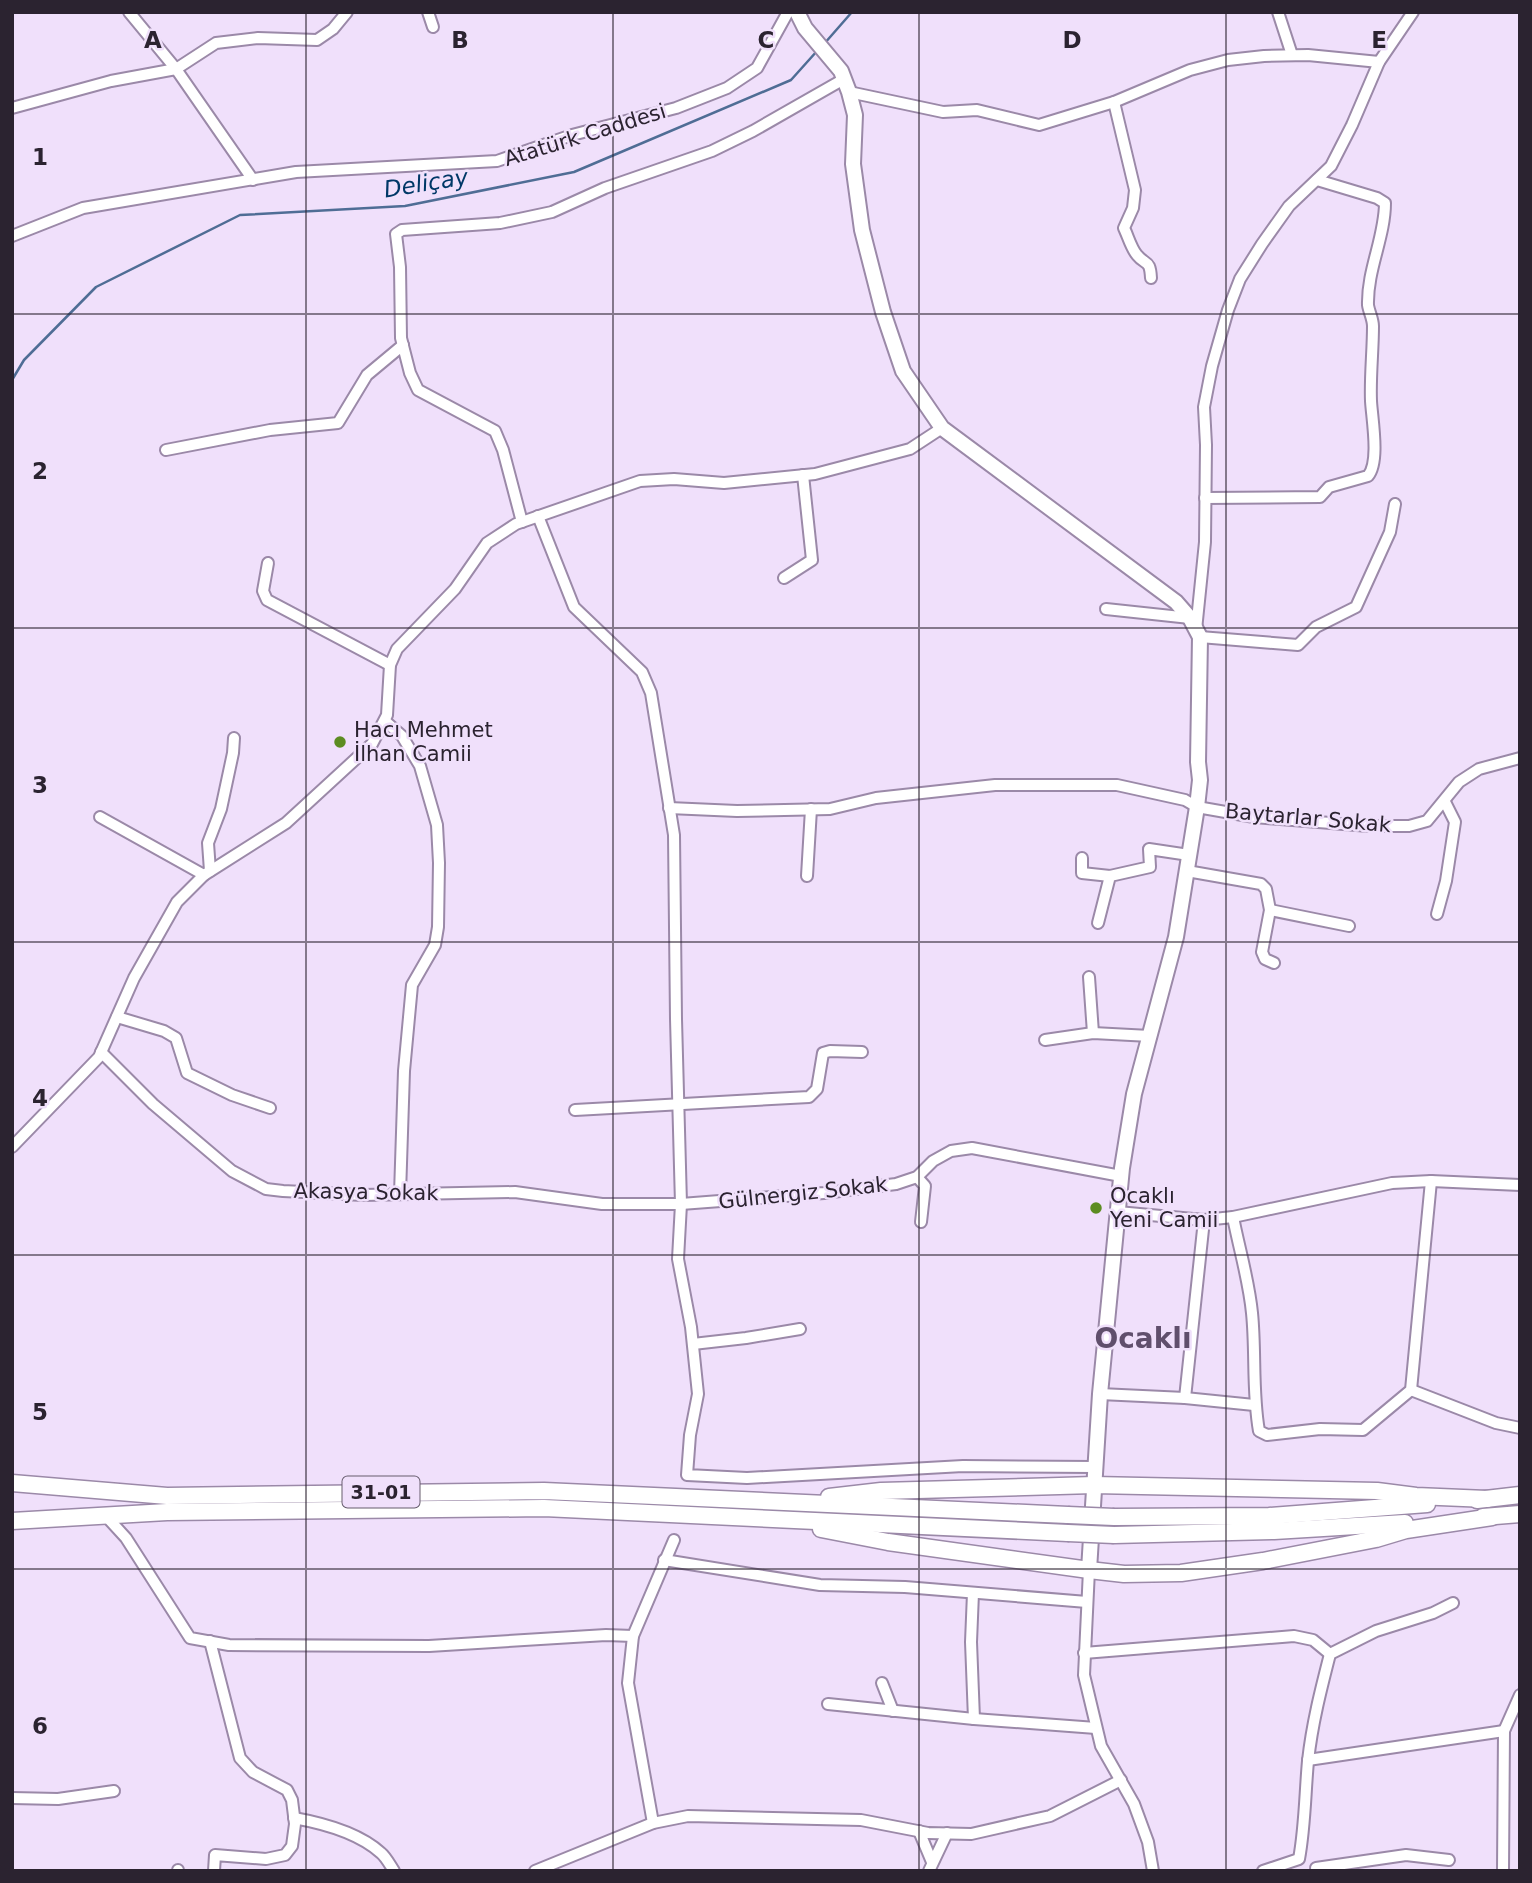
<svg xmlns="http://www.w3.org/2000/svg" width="1532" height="1883" viewBox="0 0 1532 1883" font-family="'DejaVu Sans',sans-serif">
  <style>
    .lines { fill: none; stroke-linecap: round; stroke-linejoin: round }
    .stream { stroke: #4f6d95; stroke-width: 2.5 }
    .minor-casing { stroke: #9b89a8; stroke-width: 14 }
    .major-casing { stroke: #9b89a8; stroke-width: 18 }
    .highway-casing { stroke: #9b89a8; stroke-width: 19 }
    .minor { stroke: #fff; stroke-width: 10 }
    .major { stroke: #fff; stroke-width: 14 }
    .highway { stroke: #fff; stroke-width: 16 }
    .highway-bridge-casing { stroke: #9b89a8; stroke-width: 19; stroke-linecap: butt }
    .highway-bridge { stroke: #fff; stroke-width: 16 }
    .grid { fill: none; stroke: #2b2330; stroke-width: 2; stroke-opacity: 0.55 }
    .poi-dot { fill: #5c8c21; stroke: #f0e0fb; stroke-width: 2.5 }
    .labels { text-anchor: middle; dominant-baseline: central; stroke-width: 5; stroke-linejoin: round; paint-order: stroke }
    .shield { fill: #f0e0fb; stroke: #665c6d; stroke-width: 2 }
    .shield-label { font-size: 19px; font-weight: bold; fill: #2b2330 }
    .street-label { font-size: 21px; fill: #2b2330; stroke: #f0e0fb }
    .poi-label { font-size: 21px; fill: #2b2330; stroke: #f0e0fb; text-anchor: start }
    .water-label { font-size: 23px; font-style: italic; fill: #003867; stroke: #f0e0fb }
    .district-label { font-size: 28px; font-weight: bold; fill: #604f6c; stroke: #f0e0fb }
    .grid-label { font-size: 23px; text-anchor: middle; font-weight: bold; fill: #2b2330; stroke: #f0e0fb; stroke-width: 5; stroke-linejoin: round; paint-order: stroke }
  </style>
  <rect width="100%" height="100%" fill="#f0e0fb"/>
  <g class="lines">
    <!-- stream -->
    <g class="stream">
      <path d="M 824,44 L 852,12"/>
      <path d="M 12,380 L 24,360 L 96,287 L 240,215 L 405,206 L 574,172 L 791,80 L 817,51"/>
    </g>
    <!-- minor casing -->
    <g class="minor-casing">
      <g id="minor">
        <path d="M 129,12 L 176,69 L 253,180"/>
        <path d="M 428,12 L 433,27"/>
        <path d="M 1278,12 L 1292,55"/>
        <path d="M 849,92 L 943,112 L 977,110 L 1039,125 L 1114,102 L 1190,70 L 1228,60 L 1264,56 L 1308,55 L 1379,62"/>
        <path d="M 1114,102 L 1135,190 L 1133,208 L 1124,228 C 1128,236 1131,248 1137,255 C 1146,266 1150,259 1151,278"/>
        <path d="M 12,108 L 111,81 L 176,69 L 216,43 L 258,38 L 317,40 L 333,29 L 347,12"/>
        <path d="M 12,236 L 83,208 L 296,172 L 497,161 L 572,135 L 676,108 L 727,88 L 757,68 L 788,12"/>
        <path d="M 166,450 L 270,430 L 338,423 L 367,375 L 403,345"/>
        <path d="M 1205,498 L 1320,497 L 1329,487 L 1368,476 C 1380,462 1372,419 1371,401 C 1370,376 1373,351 1373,326 C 1373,319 1369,312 1368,305 C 1367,270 1385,237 1385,203 L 1377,198 L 1317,180"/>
        <path d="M 538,516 L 574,607 L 642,672 L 651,693 L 674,835 L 676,1019 L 681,1204 L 678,1259 L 691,1327 L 698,1394 L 690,1435 L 687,1475 L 747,1478 L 963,1466 L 1095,1467"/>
        <path d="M 522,522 L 503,450 L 495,431 L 418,390 L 410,373 L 401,338 L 400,267 L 396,234 L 402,230 L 500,223 L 552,212 L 605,188 L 712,151 L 753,131 L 844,79"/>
        <path d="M 268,563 L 263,591 L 267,600 L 390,665"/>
        <path d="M 784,578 L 812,560 L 803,475"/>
        <path d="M 1106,609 L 1190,618"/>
        <path d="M 1196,630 L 1205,542 L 1206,445 L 1204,407 L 1212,366 L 1228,310 L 1240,279 L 1262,244 L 1289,206 L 1331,166 L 1352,125 L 1379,62 L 1413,12"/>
        <path d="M 1200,637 L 1298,645 L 1316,627 L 1356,607 L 1390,532 L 1395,504"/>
        <path d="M 385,721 L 402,736 L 420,766 L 437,825 L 439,863 L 438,927 L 435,945 L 412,985 L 404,1071 L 400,1194"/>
        <path d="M 669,808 L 737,811 L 830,809 L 876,798 L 995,785 L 1117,785 L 1185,800 L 1197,807 L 1254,817 L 1369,826 L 1409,826 L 1427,821 L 1459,782 L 1479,769 L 1520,758"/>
        <path d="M 100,817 L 204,875"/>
        <path d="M 1082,858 L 1082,873 L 1110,876"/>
        <path d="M 210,871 L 208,843 L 221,809 L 233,753 L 234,738"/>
        <path d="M 1187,871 L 1261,884 L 1266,889 L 1270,910 L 1262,952 L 1265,959 L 1274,963"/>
        <path d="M 807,876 L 811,809"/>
        <path d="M 1270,910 L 1349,926"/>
        <path d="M 1437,914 L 1446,881 L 1455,822 L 1445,802"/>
        <path d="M 1098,923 L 1110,876 L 1150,867 L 1149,849 L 1189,855"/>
        <path d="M 1089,977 L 1093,1033"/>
        <path d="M 117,1017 L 164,1031 L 176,1038 L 187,1073 L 232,1095 L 270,1108"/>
        <path d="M 1045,1040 L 1093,1033 L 1150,1036"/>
        <path d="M 101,1052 L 153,1104 L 232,1171 L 266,1189 L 283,1191 L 363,1195 L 515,1192 L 602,1204 L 681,1204 L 824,1193 L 896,1184 L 917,1177 L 933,1161 L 951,1151 L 972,1148 L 1121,1176"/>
        <path d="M 575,1110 L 809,1097 L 817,1089 L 823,1053 L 830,1051 L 862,1052"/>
        <path d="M 12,1147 L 99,1057 L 134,978 L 177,902 L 204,875 L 286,823 L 372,744 L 387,715 L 390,665 L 397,649 L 455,589 L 487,543 L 516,524 L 640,481 L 674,479 L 724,483 L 815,474 L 910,449 L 942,428"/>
        <path d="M 917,1177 L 925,1186 L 921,1222"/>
        <path d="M 1118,1212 L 1204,1220 L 1233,1217 L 1392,1183 L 1431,1181 L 1520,1185"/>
        <path d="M 1233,1217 C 1239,1248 1249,1281 1252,1313 C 1256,1352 1252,1392 1259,1431 L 1267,1435 L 1320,1429 L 1363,1430 L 1411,1390 L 1431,1181"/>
        <path d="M 693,1344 L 746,1338 L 800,1329"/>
        <path d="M 1411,1390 L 1496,1423 L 1520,1428"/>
        <path d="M 1100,1394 L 1185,1398 L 1254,1405"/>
        <path d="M 1185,1398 L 1204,1220"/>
        <path d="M 105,1515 L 126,1538 L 190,1638 L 229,1645 L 429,1646 L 606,1635 L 633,1636"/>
        <path d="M 664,1560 L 820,1585 L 905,1587 L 1087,1602"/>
        <path d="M 1089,1570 L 1084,1675 L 1101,1746 L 1134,1804 L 1148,1842 L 1153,1871"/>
        <path d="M 973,1593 L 971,1642 L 974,1719"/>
        <path d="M 210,1641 L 240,1758 L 253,1772 L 287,1790 L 292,1800 L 295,1824 L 292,1846 L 285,1855 L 266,1859 L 215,1855 L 214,1871"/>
        <path d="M 1084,1653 L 1294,1636 L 1313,1640 L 1330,1654"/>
        <path d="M 882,1683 L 893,1711"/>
        <path d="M 828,1704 L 974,1719 L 1096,1728"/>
        <path d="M 1308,1760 L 1504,1731"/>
        <path d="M 12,1798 L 58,1799 L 114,1791"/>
        <path d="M 294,1818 C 322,1823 359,1833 381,1853 C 386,1857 390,1865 394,1871"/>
        <path d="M 653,1823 L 628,1683 L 633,1636 L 674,1540"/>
        <path d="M 919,1831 L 932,1862"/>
        <path d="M 1316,1868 L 1406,1855 L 1449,1860"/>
        <path d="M 178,1871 L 178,1870"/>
        <path d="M 535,1871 L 653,1823 L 688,1816 L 861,1820 L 928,1833 L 971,1834 L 1050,1816 L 1121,1780"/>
        <path d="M 929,1871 L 947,1833"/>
        <path d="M 1263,1871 L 1299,1859 C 1305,1827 1305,1794 1308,1761 C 1312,1724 1321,1689 1330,1654 L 1376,1631 L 1433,1613 L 1453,1603"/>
        <path d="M 1503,1871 L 1504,1731 L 1520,1695"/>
      </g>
    </g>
    <!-- major casing -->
    <g class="major-casing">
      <path id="major" d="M 797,12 L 805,28 L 841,71 L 849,92 L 855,115 L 853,164 L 862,230 L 883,312 L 903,371 L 942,428 L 1176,602 L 1190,618 L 1200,637 L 1198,762 L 1200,780 L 1197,807 L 1176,937 L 1134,1094 L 1122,1168 L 1100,1394 L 1089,1570"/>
    </g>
    <!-- highway casing -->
    <g class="highway-casing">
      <g id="highway">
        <path d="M 12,1483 L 167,1496 L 544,1491 L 1068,1515"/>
        <path d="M 829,1497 L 881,1491 L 1094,1485 L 1377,1491 L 1416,1496 L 1487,1499"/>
        <path d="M 1477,1500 L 1520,1495"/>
        <path d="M 1114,1517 L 1269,1516 L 1427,1504"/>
        <path d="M 1483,1517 L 1520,1514"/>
        <path d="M 12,1521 L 167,1512 L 544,1508 L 1068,1533"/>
        <path d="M 821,1529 L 888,1542 L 1089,1570 L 1124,1574 L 1181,1573 L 1263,1561 L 1376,1539 L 1406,1530 L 1492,1517"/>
        <path d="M 1114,1535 L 1274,1531 L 1405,1523"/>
      </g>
    </g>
    <!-- minor -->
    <use href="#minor" class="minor"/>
    <!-- major -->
    <use href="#major" class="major"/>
    <!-- highway -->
    <use href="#highway" class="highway"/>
    <!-- highway-bridge casing -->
    <g class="highway-bridge-casing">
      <g id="highway-bridge">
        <path d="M 1068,1515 L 1114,1517"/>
        <path d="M 1068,1533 L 1114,1535"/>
      </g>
    </g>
    <!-- highway-bridge -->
    <use href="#highway-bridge" class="highway-bridge"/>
  </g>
  <!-- grid -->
  <path class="grid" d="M 306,12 L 306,1871M 613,12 L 613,1871M 919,12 L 919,1871M 1226,12 L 1226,1871M 12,314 L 1520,314M 12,628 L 1520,628M 12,942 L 1520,942M 12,1255 L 1520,1255M 12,1569 L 1520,1569"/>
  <!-- markers -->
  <g class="poi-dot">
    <circle cx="340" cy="742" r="7"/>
    <circle cx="1096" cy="1208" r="7"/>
  </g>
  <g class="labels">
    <!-- shield labels -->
    <rect class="shield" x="342.5" y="1476.5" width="77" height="31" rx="5"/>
    <g class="shield-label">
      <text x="381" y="1492">31-01</text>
    </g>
    <!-- street labels -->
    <g class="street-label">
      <text transform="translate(585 135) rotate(-17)">Atatürk Caddesi</text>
      <text transform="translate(1308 818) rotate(5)">Baytarlar Sokak</text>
      <text transform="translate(366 1192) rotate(1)">Akasya Sokak</text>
      <text transform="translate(803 1193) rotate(-6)">Gülnergiz Sokak</text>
    </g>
    <!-- poi labels -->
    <g class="poi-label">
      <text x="354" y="730">Hacı Mehmet<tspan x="354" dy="24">İlhan Camii</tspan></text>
      <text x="1110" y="1196">Ocaklı<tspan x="1110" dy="24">Yeni Camii</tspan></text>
    </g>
    <!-- water labels -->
    <g class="water-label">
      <text transform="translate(426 183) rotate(-9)">Deliçay</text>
    </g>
    <!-- district labels -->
    <g class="district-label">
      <text x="1143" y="1338">Ocaklı</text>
    </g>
  </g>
  <g class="grid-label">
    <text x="153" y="48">A</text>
    <text x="460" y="48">B</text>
    <text x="766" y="48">C</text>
    <text x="1072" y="48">D</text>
    <text x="1379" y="48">E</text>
    <text x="40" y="165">1</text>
    <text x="40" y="479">2</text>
    <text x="40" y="793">3</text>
    <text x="40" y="1106">4</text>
    <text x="40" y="1420">5</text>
    <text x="40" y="1734">6</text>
  </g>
  <!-- border -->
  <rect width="1532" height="1883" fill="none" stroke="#2b2330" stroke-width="28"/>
</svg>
